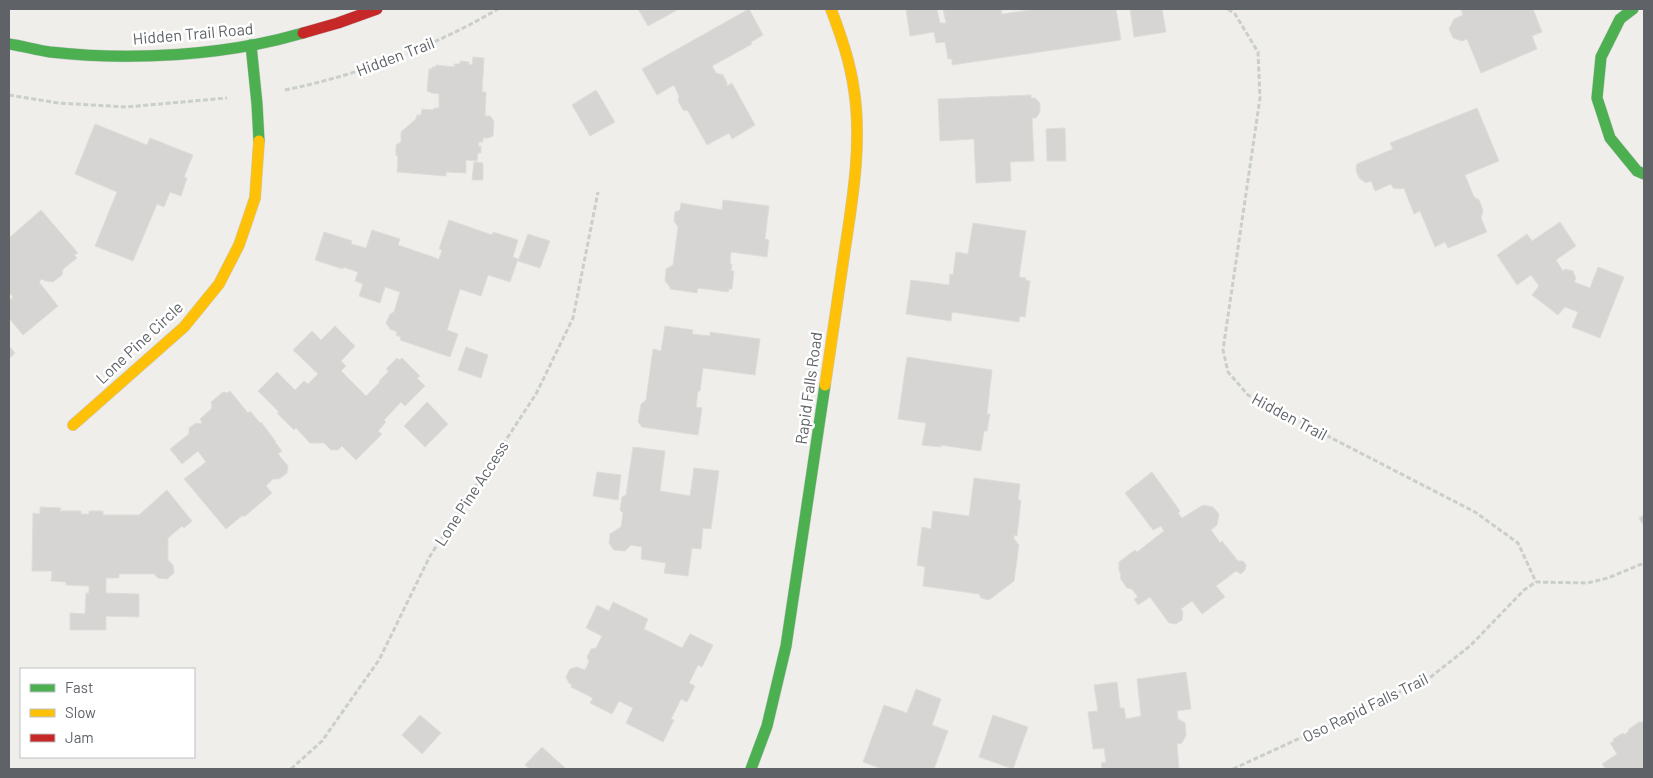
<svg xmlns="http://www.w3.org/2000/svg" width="1653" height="778" viewBox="0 0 1653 778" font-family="Barlow,sans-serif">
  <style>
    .building { fill: #d6d5d3; stroke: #deddd9 }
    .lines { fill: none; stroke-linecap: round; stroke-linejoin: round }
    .fast-casing { stroke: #cacacb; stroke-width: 12 }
    .slow-casing { stroke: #cacacb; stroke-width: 12 }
    .jam-casing { stroke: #cacacb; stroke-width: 12 }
    .path { stroke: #cacfcc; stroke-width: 3; stroke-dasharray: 5 2.5; stroke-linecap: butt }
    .fast { stroke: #4caf50; stroke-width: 11 }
    .slow { stroke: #ffc107; stroke-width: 11 }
    .jam { stroke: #c62828; stroke-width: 11 }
    .labels { text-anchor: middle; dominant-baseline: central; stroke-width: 5; stroke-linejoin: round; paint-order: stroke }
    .street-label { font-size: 16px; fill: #5f6368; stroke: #fff }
  </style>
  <rect width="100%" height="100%" fill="#efeeea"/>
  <!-- building -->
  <g class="building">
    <path d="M 638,9 L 679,9 L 648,26 Z"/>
    <path d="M 749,9 L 763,35 L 751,42 L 752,44 L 712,66 L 716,73 L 723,75 L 727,83 L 727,86 L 732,83 L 755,125 L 732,139 L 729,133 L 707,145 L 688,111 L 683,110 L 678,101 L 679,96 L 674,85 L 657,95 L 642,69 Z"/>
    <path d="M 906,9 L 937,9 L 940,23 L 946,23 L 943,9 L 1001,9 L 1002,14 L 1036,9 L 1116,9 L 1121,40 L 952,65 L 952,59 L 948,59 L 945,42 L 936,43 L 934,32 L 910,36 Z"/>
    <path d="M 1130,9 L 1162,9 L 1166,32 L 1134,37 Z"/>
    <path d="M 1461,9 L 1533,9 L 1542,32 L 1532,36 L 1537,49 L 1481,73 L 1467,39 L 1462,41 L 1453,38 L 1449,29 L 1454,19 L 1463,15 Z"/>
    <path d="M 473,57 L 484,58 L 482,92 L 486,92 L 485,116 L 490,116 L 494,121 L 493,136 L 488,138 L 483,138 L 483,142 L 479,142 L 478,146 L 481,146 L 481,153 L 478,153 L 477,161 L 466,160 L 466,173 L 446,172 L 446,176 L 397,172 L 398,157 L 396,155 L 396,145 L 401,142 L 401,132 L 416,119 L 417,115 L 421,115 L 422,109 L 433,110 L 434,108 L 439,108 L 439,94 L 431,93 L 430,92 L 427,91 L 429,69 L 432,69 L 432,67 L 435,67 L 436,65 L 454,67 L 454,64 L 460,64 L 460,61 L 469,62 L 469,64 L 472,65 Z"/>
    <path d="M 596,90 L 615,122 L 590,136 L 572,105 Z"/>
    <path d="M 1031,95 L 1031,98 L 1035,98 L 1040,103 L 1040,112 L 1036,118 L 1032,118 L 1034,161 L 1010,162 L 1011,181 L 976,183 L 974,139 L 940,141 L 938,99 Z"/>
    <path d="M 1477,108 L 1499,161 L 1465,175 L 1474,197 L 1479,200 L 1483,210 L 1481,218 L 1487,232 L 1448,248 L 1445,242 L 1435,247 L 1420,211 L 1414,214 L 1404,188 L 1400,189 L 1393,188 L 1391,184 L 1375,191 L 1371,181 L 1366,183 L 1359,178 L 1356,170 L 1357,164 L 1393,149 L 1390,143 Z"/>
    <path d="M 95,124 L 147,145 L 150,138 L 193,155 L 184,177 L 187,178 L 181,196 L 170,192 L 164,207 L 157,204 L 133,261 L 95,246 L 117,192 L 75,174 Z"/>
    <path d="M 1065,128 L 1066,161 L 1047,161 L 1046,129 Z"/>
    <path d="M 474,162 L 483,163 L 483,180 L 472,180 Z"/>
    <path d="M 723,200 L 769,206 L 765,239 L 769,240 L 767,257 L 731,252 L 730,264 L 732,264 L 731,271 L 734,271 L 732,289 L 729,289 L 728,292 L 698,288 L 697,293 L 670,289 L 670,287 L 665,281 L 666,269 L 673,265 L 678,227 L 674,221 L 675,212 L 680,210 L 681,203 L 722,210 Z"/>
    <path d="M 41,210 L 78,253 L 74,255 L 77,258 L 63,269 L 62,275 L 53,282 L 45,281 L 42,279 L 39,282 L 58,306 L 23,335 L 9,318 L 9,301 L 13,297 L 9,292 L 9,238 Z"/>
    <path d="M 449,220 L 492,235 L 493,232 L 518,240 L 513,257 L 518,259 L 510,282 L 488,275 L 481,296 L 460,289 L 447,330 L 458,334 L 450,357 L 400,340 L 401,337 L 396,335 L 397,332 L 390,329 L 386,323 L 390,314 L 394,312 L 400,292 L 385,287 L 380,303 L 359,296 L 363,284 L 355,281 L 358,272 L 343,267 L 343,269 L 315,260 L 324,232 L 352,241 L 351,244 L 366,248 L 372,230 L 400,239 L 398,245 L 439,259 L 442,250 L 439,249 Z"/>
    <path d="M 1560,222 L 1576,246 L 1556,260 L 1563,271 L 1565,269 L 1573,271 L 1576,279 L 1574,282 L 1590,288 L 1598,267 L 1624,277 L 1600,338 L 1572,327 L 1578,312 L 1565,307 L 1558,315 L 1532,295 L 1539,286 L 1531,275 L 1517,285 L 1497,255 L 1527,234 L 1532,241 Z"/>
    <path d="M 973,223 L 1026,231 L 1019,277 L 1026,278 L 1025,280 L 1030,281 L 1025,317 L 1020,316 L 1019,322 L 952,312 L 951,321 L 906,314 L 911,280 L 949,285 L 950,274 L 953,275 L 956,252 L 968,254 Z"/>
    <path d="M 528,234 L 550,241 L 540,268 L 518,261 Z"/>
    <path d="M 335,326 L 355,346 L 341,361 L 346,366 L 341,371 L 366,396 L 380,382 L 379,381 L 389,371 L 386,369 L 397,358 L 399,360 L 402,358 L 420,376 L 417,378 L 425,386 L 405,406 L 401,402 L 384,420 L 386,422 L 378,431 L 382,434 L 356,460 L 342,446 L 338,450 L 331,450 L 324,443 L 310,443 L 296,428 L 294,430 L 277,413 L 279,412 L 258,391 L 277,372 L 295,390 L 304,381 L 308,384 L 318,374 L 293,350 L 312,331 L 321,340 Z"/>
    <path d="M 665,326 L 693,330 L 692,334 L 710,336 L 710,332 L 760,339 L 755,375 L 703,368 L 700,391 L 698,391 L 696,407 L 702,408 L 698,435 L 642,427 L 638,422 L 641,404 L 646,400 L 653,349 L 661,351 Z"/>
    <path d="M 9,346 L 15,353 L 9,359 Z"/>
    <path d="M 466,347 L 488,355 L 481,378 L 458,370 Z"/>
    <path d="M 907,357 L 992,370 L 987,414 L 990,414 L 987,431 L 984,431 L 981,451 L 941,445 L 941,447 L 922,445 L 926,423 L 898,419 Z"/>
    <path d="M 230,391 L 248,413 L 250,411 L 260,423 L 261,422 L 276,442 L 275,442 L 282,451 L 278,454 L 288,466 L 287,473 L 279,479 L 273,479 L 266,486 L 272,493 L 244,517 L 243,515 L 226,529 L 184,479 L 206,462 L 198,451 L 182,464 L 170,449 L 189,434 L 189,428 L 196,423 L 201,424 L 202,422 L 200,419 L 212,408 L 211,402 L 223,392 L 227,393 Z"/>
    <path d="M 427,402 L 448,424 L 425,447 L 404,426 Z"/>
    <path d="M 633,447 L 665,451 L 660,491 L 690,496 L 694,468 L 719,471 L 711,529 L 703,528 L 701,549 L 692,548 L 688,576 L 664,573 L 666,563 L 641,559 L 642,547 L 631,545 L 625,551 L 614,550 L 609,543 L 610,534 L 621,527 L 623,513 L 620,510 L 622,497 L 626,495 Z"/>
    <path d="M 597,472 L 621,475 L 618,500 L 593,496 Z"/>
    <path d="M 1152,472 L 1180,511 L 1178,513 L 1182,518 L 1203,505 L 1213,507 L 1219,514 L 1217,525 L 1211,530 L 1220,543 L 1222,541 L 1238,561 L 1243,561 L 1246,565 L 1245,570 L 1241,574 L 1236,571 L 1216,586 L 1225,597 L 1202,614 L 1192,601 L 1181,609 L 1183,612 L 1182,620 L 1176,624 L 1169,623 L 1150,597 L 1138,605 L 1134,599 L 1138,597 L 1132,589 L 1127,588 L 1120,578 L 1121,574 L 1119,571 L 1119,562 L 1135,550 L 1137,552 L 1164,531 L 1161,526 L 1153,530 L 1125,493 Z"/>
    <path d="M 974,478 L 1020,484 L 1018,500 L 1021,500 L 1017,536 L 1014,535 L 1014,539 L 1019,545 L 1014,581 L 989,600 L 981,598 L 979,594 L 923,586 L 925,567 L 917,565 L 922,527 L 931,529 L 933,511 L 969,516 Z"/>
    <path d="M 167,490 L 192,521 L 184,528 L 182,526 L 168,538 L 168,560 L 173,565 L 174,573 L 167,579 L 158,578 L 154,574 L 119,574 L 119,578 L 106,578 L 106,593 L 139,594 L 139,617 L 106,616 L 106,630 L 70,630 L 70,613 L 85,614 L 86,593 L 89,593 L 89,586 L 66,585 L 66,582 L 51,581 L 52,571 L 32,571 L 33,513 L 40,514 L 40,507 L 61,508 L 60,511 L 81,511 L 81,514 L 89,514 L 89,511 L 103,511 L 103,515 L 139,515 Z"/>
    <path d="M 1644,515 L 1644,526 L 1639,518 Z"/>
    <path d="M 613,602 L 648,619 L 644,629 L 682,648 L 690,634 L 713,645 L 702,667 L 698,665 L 689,683 L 695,686 L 687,702 L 681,699 L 671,719 L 674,720 L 663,742 L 626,723 L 633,708 L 619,701 L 612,714 L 590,703 L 593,698 L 571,687 L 572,685 L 569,683 L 566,677 L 570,669 L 577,667 L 585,670 L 589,662 L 587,657 L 591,649 L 596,648 L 602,636 L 586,628 L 597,605 L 609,611 Z"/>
    <path d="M 1186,672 L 1191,709 L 1177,711 L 1178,719 L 1185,723 L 1186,735 L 1182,743 L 1177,744 L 1179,769 L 1102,769 L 1101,763 L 1106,762 L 1104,748 L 1093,749 L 1088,712 L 1098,711 L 1094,685 L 1117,682 L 1120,708 L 1124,708 L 1126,719 L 1141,716 L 1137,679 Z"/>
    <path d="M 916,689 L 941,699 L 932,725 L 948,731 L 934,769 L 882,769 L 863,762 L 884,705 L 907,713 Z"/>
    <path d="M 420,715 L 441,733 L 422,754 L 402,735 Z"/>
    <path d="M 993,715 L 1028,727 L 1013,769 L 979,757 Z"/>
    <path d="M 1639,722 L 1644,722 L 1644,769 L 1606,769 L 1602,764 L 1617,754 L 1610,743 L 1614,741 L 1613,739 L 1623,733 L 1624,735 L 1628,732 L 1629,729 Z"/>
    <path d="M 542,747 L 566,769 L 530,769 L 525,765 Z"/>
  </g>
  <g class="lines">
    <!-- fast casing -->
    <g class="fast-casing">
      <g id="fast">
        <path d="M 1633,9 L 1620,19 L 1601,57 L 1597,98 L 1610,138 L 1637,171 L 1644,174"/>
        <path d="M 9,44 C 23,46 36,50 50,52 C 131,61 225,56 303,33"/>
        <path d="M 251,45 L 257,104 L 259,141"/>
        <path d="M 751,769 L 767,726 L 786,646 L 825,385"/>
      </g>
    </g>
    <!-- slow casing -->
    <g class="slow-casing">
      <g id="slow">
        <path d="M 825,385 C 832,340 838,295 845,249 C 853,197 862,142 854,90 C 850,61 841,36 831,9"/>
        <path d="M 73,425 L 184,327 L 219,284 L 239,245 L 255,198 L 259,141"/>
      </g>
    </g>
    <!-- jam casing -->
    <g class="jam-casing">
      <path id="jam" d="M 303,33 L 338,23 L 377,9"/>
    </g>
    <!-- path -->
    <g class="path">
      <path d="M 1228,9 L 1235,14 L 1258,52 L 1260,98 L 1223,350 L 1228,372 L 1248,395 L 1475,512 L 1518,543 L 1536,582"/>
      <path d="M 285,90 C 359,75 433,47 498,9"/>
      <path d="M 9,95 L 58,103 L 126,107 L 227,98"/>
      <path d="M 291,769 L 322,741 L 379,660 L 430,556 L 536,394 L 573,318 L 598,192"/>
      <path d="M 1233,769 L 1428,679 L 1470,646 L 1524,590 L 1536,582 L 1587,583 L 1608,578 L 1644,563"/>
    </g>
    <!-- fast -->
    <use href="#fast" class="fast"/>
    <!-- slow -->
    <use href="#slow" class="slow"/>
    <!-- jam -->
    <use href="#jam" class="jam"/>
  </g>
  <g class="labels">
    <!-- street labels -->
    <g class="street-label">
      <text transform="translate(193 33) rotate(-5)">Hidden Trail Road</text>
      <text transform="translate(395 56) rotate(-21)">Hidden Trail</text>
      <text transform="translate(139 342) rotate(-43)">Lone Pine Circle</text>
      <text transform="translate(808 388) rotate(-82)">Rapid Falls Road</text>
      <text transform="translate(1290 416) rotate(28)">Hidden Trail</text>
      <text transform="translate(471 493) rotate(-57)">Lone Pine Access</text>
      <text transform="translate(1365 707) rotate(-26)">Oso Rapid Falls Trail</text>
    </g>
  </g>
  <!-- border -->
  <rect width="1653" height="778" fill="none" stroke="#5f6368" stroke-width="20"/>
  <!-- legend -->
  <rect x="20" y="668" width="175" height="90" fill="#ffffff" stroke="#bfc1c3"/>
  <rect x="30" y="684" width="25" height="8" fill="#4caf50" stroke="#bfc1c3"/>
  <text x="65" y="693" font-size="15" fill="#5f6368">Fast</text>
  <rect x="30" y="709" width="25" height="8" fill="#ffc107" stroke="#bfc1c3"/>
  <text x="65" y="718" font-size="15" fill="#5f6368">Slow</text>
  <rect x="30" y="734" width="25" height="8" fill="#c62828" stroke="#bfc1c3"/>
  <text x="65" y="743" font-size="15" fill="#5f6368">Jam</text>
</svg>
